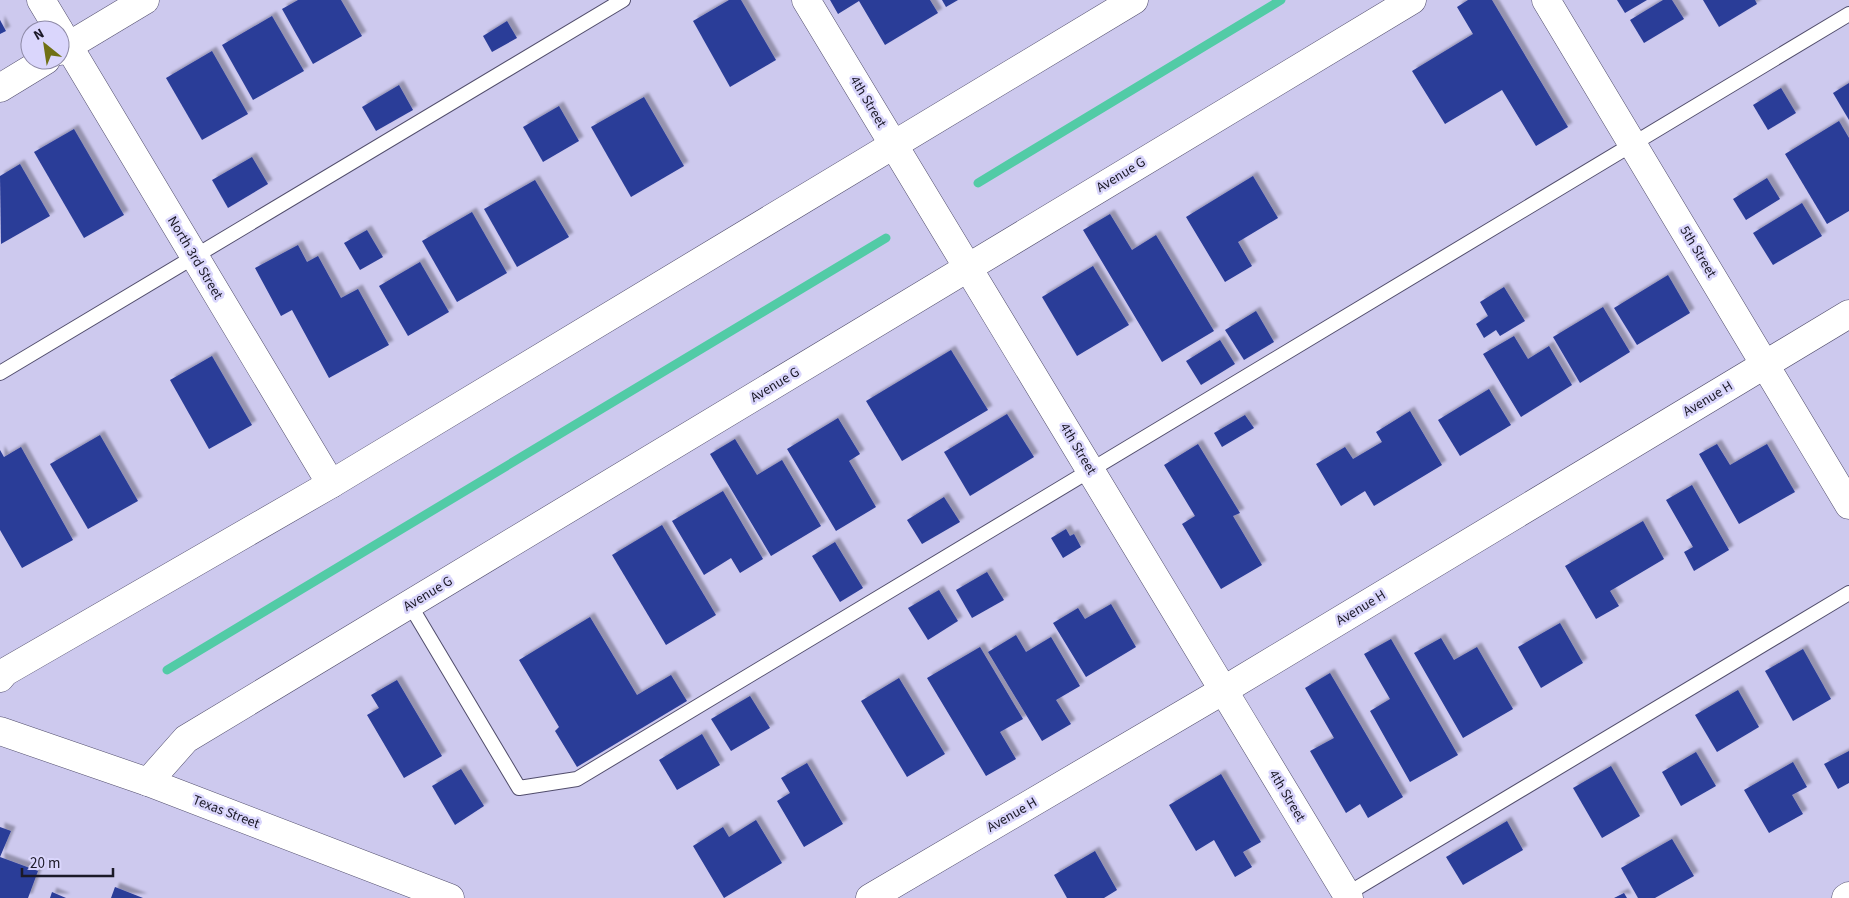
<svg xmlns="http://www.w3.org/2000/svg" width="1849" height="898" viewBox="0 0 1849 898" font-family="'Source Sans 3',sans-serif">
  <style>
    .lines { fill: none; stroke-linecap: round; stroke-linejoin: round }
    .stream { stroke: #52cba6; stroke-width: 9 }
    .building { fill: #2a3c98; filter: url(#shadow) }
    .lane-casing { stroke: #514d6c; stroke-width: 16 }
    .street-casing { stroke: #514d6c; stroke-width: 29 }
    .secondary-casing { stroke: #514d6c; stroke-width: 29 }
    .lane { stroke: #fff; stroke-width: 14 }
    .street { stroke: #fff; stroke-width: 28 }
    .secondary { stroke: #fff; stroke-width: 28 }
    .labels { text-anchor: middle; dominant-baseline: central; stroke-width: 5; stroke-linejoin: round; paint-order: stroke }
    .street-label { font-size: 14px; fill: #1b1927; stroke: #dad6fc }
  </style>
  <defs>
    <filter id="shadow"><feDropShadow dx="4.5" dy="-4.5" stdDeviation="1" flood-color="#0004"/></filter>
  </defs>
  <rect width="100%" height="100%" fill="#cdc9ee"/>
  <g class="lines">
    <!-- stream -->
    <g class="stream">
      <path d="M 978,183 L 1281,0"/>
      <path d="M 167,670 L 886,238"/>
    </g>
  </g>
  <!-- building -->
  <g class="building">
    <path d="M 298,0 L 341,0 L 362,36 L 313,64 L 282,9 Z"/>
    <path d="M 729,0 L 741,0 L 776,60 L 730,87 L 693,21 Z"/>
    <path d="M 830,0 L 930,0 L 938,13 L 885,45 L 859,1 L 838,14 Z"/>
    <path d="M 942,0 L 958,0 L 946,7 Z"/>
    <path d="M 1468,0 L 1492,0 L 1568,127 L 1536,146 L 1502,90 L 1445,124 L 1412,71 L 1473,34 L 1457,7 Z"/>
    <path d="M 1617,0 L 1647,0 L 1625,13 Z"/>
    <path d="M 1663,0 L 1672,0 L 1684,19 L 1644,43 L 1630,20 Z"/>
    <path d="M 1703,0 L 1755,0 L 1757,4 L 1719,27 Z"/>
    <path d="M 272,16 L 304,71 L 253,100 L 222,45 Z"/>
    <path d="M 0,20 L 6,31 L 0,34 Z"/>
    <path d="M 507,21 L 517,38 L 492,52 L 483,36 Z"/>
    <path d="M 212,51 L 248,114 L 202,140 L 166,78 Z"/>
    <path d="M 1849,83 L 1849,120 L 1833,93 Z"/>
    <path d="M 399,85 L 413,110 L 376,131 L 362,107 Z"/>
    <path d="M 1781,88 L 1796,113 L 1768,130 L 1753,105 Z"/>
    <path d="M 644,97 L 684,166 L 631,197 L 591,127 Z"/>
    <path d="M 559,106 L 579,141 L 543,162 L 523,127 Z"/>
    <path d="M 1839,121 L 1849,138 L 1849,211 L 1827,224 L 1785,154 Z"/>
    <path d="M 74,129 L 124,215 L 84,238 L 34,152 Z"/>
    <path d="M 252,157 L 268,184 L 228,208 L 212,180 Z"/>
    <path d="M 20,164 L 50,216 L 1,244 L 0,176 Z"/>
    <path d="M 1253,176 L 1278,218 L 1238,242 L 1252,266 L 1225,282 L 1186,217 Z"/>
    <path d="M 1767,178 L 1780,199 L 1746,220 L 1733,199 Z"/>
    <path d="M 535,180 L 569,237 L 517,267 L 484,209 Z"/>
    <path d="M 1802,203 L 1822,236 L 1773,265 L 1753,233 Z"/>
    <path d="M 472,212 L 507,273 L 457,302 L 422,241 Z"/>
    <path d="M 1110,214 L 1132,250 L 1156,235 L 1214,331 L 1162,362 L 1083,230 Z"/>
    <path d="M 367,230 L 383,257 L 360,270 L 344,243 Z"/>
    <path d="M 298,245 L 307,262 L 318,256 L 341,298 L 358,289 L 389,345 L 329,378 L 292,310 L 281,316 L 255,268 Z"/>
    <path d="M 420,262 L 449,312 L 408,336 L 379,286 Z"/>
    <path d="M 1093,266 L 1129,325 L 1077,356 L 1042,297 Z"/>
    <path d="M 1668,275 L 1690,313 L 1637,345 L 1614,308 Z"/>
    <path d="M 1504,287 L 1525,321 L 1500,336 L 1496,330 L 1484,338 L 1476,324 L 1488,316 L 1480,302 Z"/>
    <path d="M 1603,307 L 1630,352 L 1580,383 L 1553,337 Z"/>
    <path d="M 1256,311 L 1274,342 L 1244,360 L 1225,330 Z"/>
    <path d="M 1514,336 L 1528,359 L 1549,346 L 1572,385 L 1521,417 L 1483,354 Z"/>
    <path d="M 1220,340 L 1235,364 L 1201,385 L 1186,361 Z"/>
    <path d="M 951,350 L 988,410 L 902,461 L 866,401 Z"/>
    <path d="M 212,356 L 252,425 L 209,449 L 170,380 Z"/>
    <path d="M 1489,389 L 1511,425 L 1460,456 L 1438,420 Z"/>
    <path d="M 1410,411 L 1442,465 L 1374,506 L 1365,491 L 1341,506 L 1316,464 L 1345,447 L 1353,459 L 1382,442 L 1376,432 Z"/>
    <path d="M 1007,414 L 1034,457 L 970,496 L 944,452 Z"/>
    <path d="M 1245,415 L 1254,428 L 1222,447 L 1214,433 Z"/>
    <path d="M 838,418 L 860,454 L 849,461 L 876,507 L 836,531 L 787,449 Z"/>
    <path d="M 100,435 L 138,501 L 88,529 L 50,464 Z"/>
    <path d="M 735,439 L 757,475 L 782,460 L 821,526 L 771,556 L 710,454 Z"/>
    <path d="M 1198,444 L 1240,513 L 1233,516 L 1262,565 L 1221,589 L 1182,524 L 1195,516 L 1164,465 Z"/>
    <path d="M 1717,444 L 1730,465 L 1767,444 L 1795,492 L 1739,524 L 1699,454 Z"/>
    <path d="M 21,447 L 73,540 L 22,568 L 0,530 L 0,450 L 4,457 Z"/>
    <path d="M 1692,485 L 1729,550 L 1694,571 L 1684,552 L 1693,547 L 1666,500 Z"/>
    <path d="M 723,491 L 763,559 L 740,573 L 731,558 L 704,575 L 672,521 Z"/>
    <path d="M 944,497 L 960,522 L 922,544 L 907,520 Z"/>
    <path d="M 1643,521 L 1664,559 L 1610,591 L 1619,606 L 1596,619 L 1565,566 Z"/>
    <path d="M 662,525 L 716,615 L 666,645 L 612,555 Z"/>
    <path d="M 1066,529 L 1070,536 L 1074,534 L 1081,547 L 1063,558 L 1051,538 Z"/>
    <path d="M 835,542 L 863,588 L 840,602 L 812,556 Z"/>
    <path d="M 987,572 L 1004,600 L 972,618 L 956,590 Z"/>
    <path d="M 939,590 L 958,621 L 928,640 L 908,608 Z"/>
    <path d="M 1111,604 L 1136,647 L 1086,677 L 1053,623 L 1078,608 L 1085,619 Z"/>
    <path d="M 590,617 L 637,695 L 671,675 L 687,701 L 577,767 L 555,731 L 559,727 L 519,660 Z"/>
    <path d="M 1560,623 L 1583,663 L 1541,688 L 1518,647 Z"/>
    <path d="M 1016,635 L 1026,652 L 1051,637 L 1080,686 L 1056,700 L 1071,724 L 1042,741 L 988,652 Z"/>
    <path d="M 1441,638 L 1454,660 L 1477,647 L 1513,709 L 1463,738 L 1414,653 Z"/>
    <path d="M 1391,639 L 1458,755 L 1410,782 L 1370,711 L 1390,699 L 1364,654 Z"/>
    <path d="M 980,647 L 1023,719 L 1000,732 L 1016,759 L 986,776 L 927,678 Z"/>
    <path d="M 1803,649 L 1831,699 L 1793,721 L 1765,671 Z"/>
    <path d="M 1330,673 L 1403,797 L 1368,818 L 1360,804 L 1346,813 L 1310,751 L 1334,738 L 1305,688 Z"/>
    <path d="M 899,678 L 945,754 L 907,777 L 861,701 Z"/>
    <path d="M 397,680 L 442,756 L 404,778 L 367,715 L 379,708 L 371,695 Z"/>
    <path d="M 1738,690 L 1759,727 L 1717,752 L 1695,715 Z"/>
    <path d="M 750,696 L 770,728 L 731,751 L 711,719 Z"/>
    <path d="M 702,734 L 720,765 L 677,790 L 659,760 Z"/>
    <path d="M 1849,751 L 1849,783 L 1838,789 L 1824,764 Z"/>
    <path d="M 1696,752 L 1716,786 L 1681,806 L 1662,772 Z"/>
    <path d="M 1793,762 L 1807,787 L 1792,795 L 1803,814 L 1769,833 L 1744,790 Z"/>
    <path d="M 807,763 L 843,824 L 804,847 L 777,801 L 790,793 L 781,778 Z"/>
    <path d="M 1611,766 L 1640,816 L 1602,838 L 1573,788 Z"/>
    <path d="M 461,769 L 484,806 L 455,825 L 432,786 Z"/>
    <path d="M 1221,774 L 1261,842 L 1243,852 L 1252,867 L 1235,877 L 1214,840 L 1196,851 L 1169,805 Z"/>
    <path d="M 756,820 L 782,863 L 724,898 L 693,846 L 723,827 L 729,837 Z"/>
    <path d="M 1507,821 L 1523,850 L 1463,885 L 1446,857 Z"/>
    <path d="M 0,827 L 11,831 L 0,857 L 38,871 L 28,898 L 0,898 Z"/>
    <path d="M 1672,839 L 1694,876 L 1655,898 L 1638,898 L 1621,868 Z"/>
    <path d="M 1095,851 L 1117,890 L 1104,898 L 1067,898 L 1054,875 Z"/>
    <path d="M 115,887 L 143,898 L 111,898 Z"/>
    <path d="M 52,892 L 66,898 L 50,898 Z"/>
    <path d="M 1624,893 L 1627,898 L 1614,898 Z"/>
  </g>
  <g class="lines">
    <!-- lane casing -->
    <g class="lane-casing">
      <g id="lane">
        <path d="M 0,373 L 623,0"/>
        <path d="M 410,605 L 519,788 L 577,779 L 1849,14"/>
        <path d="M 1347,894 L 1849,593"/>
      </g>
    </g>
    <!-- street casing -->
    <g class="street-casing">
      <g id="street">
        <path d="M 41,0 L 59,30"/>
        <path d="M 806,0 L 1349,898"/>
        <path d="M 1546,0 L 1849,505"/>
        <path d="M 60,32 L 331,484"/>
        <path d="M 60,51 L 145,0"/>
        <path d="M 0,88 L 46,60"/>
        <path d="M 0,678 L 5,672 L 331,484 L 1134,0"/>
        <path d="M 148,782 L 186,739 L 1412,0"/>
        <path d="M 870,898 L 1224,690 L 1849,314"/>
      </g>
    </g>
    <!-- secondary casing -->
    <g class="secondary-casing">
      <g id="secondary">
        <path d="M 0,731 L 148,782 L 450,898"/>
        <path d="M 1846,898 L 1849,896"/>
      </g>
    </g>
    <!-- lane -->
    <use href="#lane" class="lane"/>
    <!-- street -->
    <use href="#street" class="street"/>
    <!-- secondary -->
    <use href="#secondary" class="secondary"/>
  </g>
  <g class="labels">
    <!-- street labels -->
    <g class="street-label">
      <text transform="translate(868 102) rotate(59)">4th Street</text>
      <text transform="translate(1121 175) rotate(-31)">Avenue G</text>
      <text transform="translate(1698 252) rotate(59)">5th Street</text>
      <text transform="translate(195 258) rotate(59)">North 3rd Street</text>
      <text transform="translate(775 385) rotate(-31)">Avenue G</text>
      <text transform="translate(1708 399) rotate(-31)">Avenue H</text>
      <text transform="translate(1078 449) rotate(59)">4th Street</text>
      <text transform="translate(428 594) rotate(-31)">Avenue G</text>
      <text transform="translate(1361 608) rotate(-31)">Avenue H</text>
      <text transform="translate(1287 796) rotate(59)">4th Street</text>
      <text transform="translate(226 812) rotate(21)">Texas Street</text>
      <text transform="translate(1012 815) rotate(-30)">Avenue H</text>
    </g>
  </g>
  <!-- north arrow -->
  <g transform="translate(45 45) rotate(330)"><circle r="24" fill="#dad6fc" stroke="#8e8aa7"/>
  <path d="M0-4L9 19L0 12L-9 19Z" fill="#707014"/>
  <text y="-8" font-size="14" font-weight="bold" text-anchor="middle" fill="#1b1927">N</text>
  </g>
  <!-- scale -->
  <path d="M22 868v8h91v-8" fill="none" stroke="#1b1927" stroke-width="2.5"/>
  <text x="30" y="868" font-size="15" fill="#1b1927" stroke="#dad6fc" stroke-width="4" paint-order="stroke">20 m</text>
</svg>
